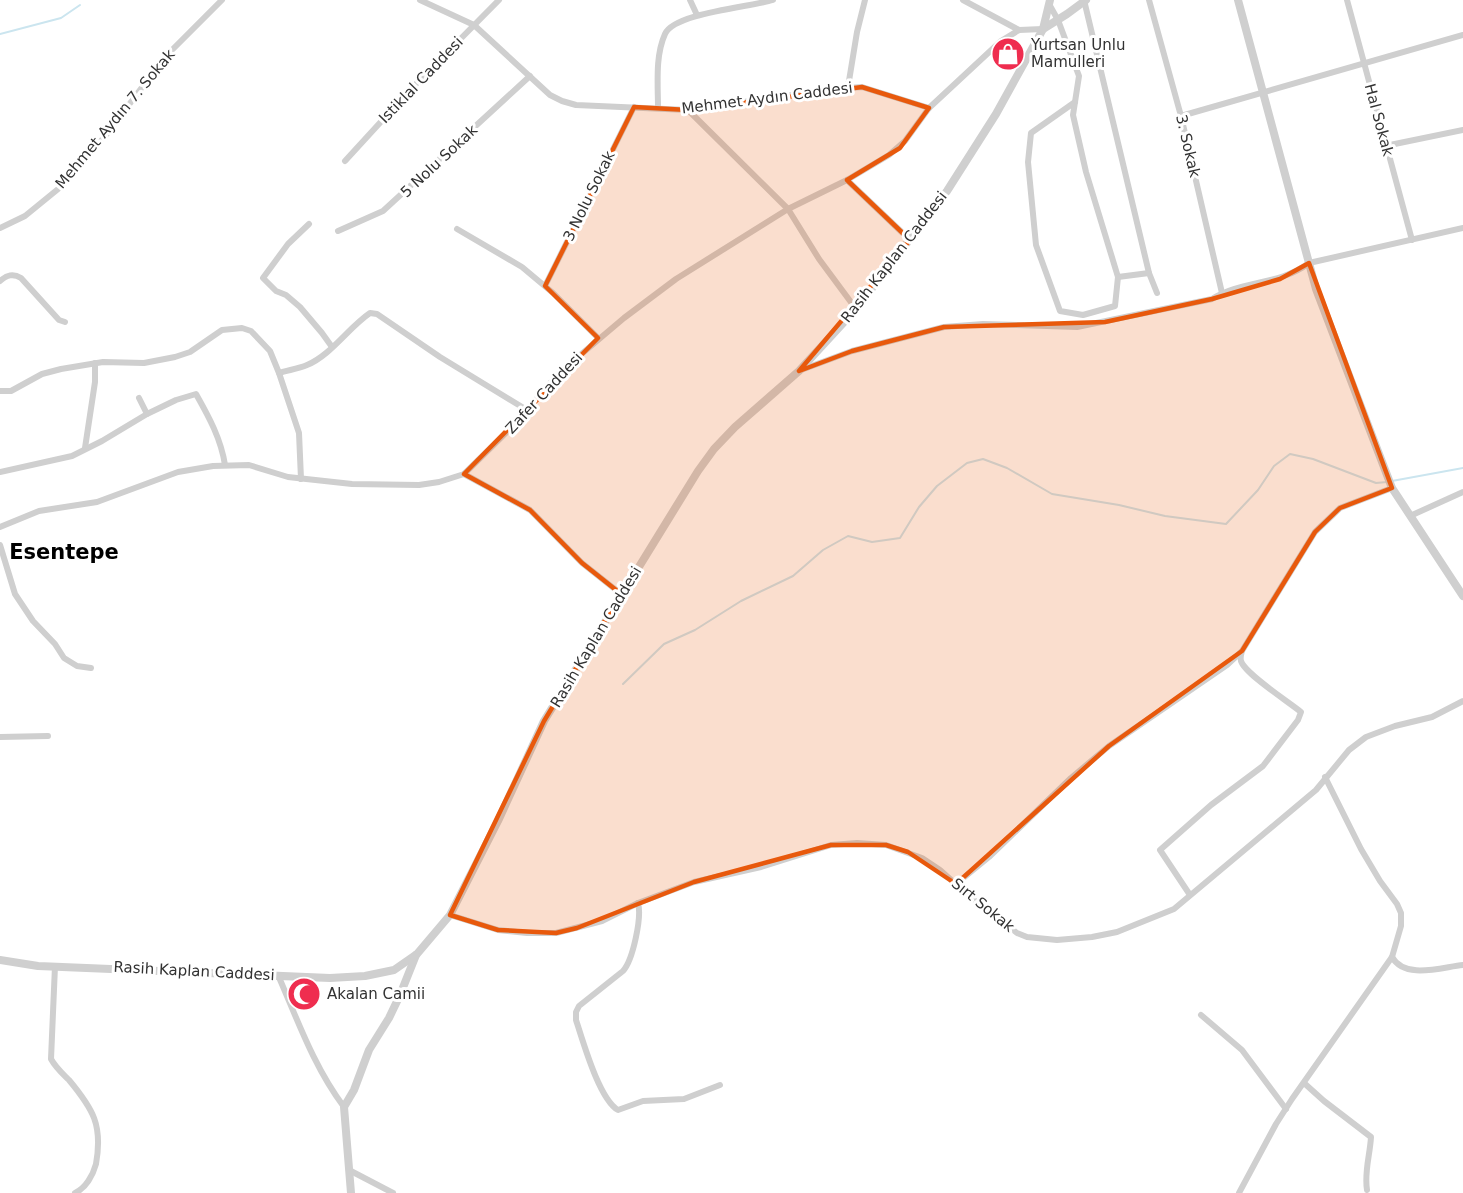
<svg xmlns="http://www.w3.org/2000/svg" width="1463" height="1193" viewBox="0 0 1463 1193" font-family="'DejaVu Sans',sans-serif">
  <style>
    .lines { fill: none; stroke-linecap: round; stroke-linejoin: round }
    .stream { stroke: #cbe5ef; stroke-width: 2 }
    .minor { stroke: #cfcfcf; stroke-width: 6 }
    .tertiary { stroke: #cfcfcf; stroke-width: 8 }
    .marked { fill: #e8590c; fill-opacity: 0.2; stroke: #e8590c; stroke-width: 4.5; stroke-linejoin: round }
    .labels { text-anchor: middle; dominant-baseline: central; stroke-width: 6; stroke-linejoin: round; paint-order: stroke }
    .poi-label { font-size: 15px; fill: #323232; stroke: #fff; text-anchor: start }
    .street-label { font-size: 15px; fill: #323232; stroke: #fff }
    .district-label { font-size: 21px; font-weight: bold; fill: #000; stroke: #fff }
  </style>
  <rect width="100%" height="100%" fill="#fff"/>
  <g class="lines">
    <!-- stream -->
    <g class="stream">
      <path d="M 0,34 L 61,18 L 80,5"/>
      <path d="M 1392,481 L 1463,468"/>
      <path d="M 623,684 L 664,644 L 695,630 L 741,601 L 793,576 L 823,550 L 848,536 L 872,542 L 900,538 L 919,507 L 937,486 L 967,463 L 983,459 L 1007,468 L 1052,494 L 1119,505 L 1165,516 L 1226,524 L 1258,490 L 1274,466 L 1290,454 L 1313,459 L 1376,483 L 1387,482"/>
    </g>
    <!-- minor -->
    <g class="minor">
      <path d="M 420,0 L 474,25 L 550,95 L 562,101 L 576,105 L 688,110 L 834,89 L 862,87 L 929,108"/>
      <path d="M 690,0 L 697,15"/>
      <path d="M 963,0 L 1019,30"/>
      <path d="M 1149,0 L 1181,116 L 1222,293"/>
      <path d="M 1347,0 L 1412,240"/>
      <path d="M 1049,4 L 1058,20 L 1079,76 L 1073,115 L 1086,172 L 1118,277 L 1149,273 L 1084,0"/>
      <path d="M 848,87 L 857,32 L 865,0"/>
      <path d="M 1075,102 L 1031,133 L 1028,162 L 1036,245 L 1060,311 L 1083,315 L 1115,306 L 1118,277"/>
      <path d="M 658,108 C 658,85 655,56 665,34 C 674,13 750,7 773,0"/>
      <path d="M 688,110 L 788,209 L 819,259 L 856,309"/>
      <path d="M 1181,116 L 1463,35"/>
      <path d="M 1385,146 L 1463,130"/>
      <path d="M 345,161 L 410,90 L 499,0"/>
      <path d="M 847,180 L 910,240"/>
      <path d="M 309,224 L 288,244 L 263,278 L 276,291 L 286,295 L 300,307 L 322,333 L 332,347"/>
      <path d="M 0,228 L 25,216 L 63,185 L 107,134 L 164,58 L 222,0"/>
      <path d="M 457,229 L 522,267 L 553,293 L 598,338"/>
      <path d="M 338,231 L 383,211 L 530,76"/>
      <path d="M 1149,273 L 1157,293"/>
      <path d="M 0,281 C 7,275 13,273 21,278 L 59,320 L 65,322"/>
      <path d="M 545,286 L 634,107"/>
      <path d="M 801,370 L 852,351 L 944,327 L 983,324 L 1077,327 L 1212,299 C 1242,280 1278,286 1309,263 L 1463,228"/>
      <path d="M 279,373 C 288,370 298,369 307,365 C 331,355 348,328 370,313 L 377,314 L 440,357 L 527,410"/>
      <path d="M 0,391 L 11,391 L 42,374 L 61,369 L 103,362 L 144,363 L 175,357 L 190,352 L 222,330 L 242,328 L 251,331 L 270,351 L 279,373 L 299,433 L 301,479"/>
      <path d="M 147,414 L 176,400 L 196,394 C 209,417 221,439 225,465"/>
      <path d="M 85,448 L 95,382 L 95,363"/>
      <path d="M 0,472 L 72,456 L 102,441 L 147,414 L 139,398"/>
      <path d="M 464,474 L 530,510 L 582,563 L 621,594"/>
      <path d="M 1410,516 L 1463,492"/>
      <path d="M 0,527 L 39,511 L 97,502 L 178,472 L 213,466 L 249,465 L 288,477 L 352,484 L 419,485 L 439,482 L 464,474 L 516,423 L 559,373 L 624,318 L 676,279 L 788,209 L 847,180 L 889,155 L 905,141 L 929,108 L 1001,41 L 1019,30 L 1043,29"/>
      <path d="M 0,545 L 15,594 L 33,621 L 55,644 L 64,658 L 77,666 L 91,668"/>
      <path d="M 0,737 L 48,736"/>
      <path d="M 956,884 L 989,857 L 1071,778 L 1109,746 L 1227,665 L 1241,652"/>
      <path d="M 1190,895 L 1160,850 L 1211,805 L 1263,766 L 1298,720 L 1301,712 C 1289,702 1245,674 1241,661 C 1240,657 1241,655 1242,651 L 1315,532 L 1340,508 L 1392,488"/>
      <path d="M 638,903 C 642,917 633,960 623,971 L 579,1006 L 576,1012 L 576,1020 C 583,1041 599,1099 618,1110 L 643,1101 L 684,1099 L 720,1085"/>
      <path d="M 450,915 L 498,930 L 527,933 L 556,933 L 602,921 L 638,903 L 694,882 L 761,867 L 831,845 L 857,843 L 886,845 L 922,858 L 940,870 L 968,895 L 1017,933 L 1027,937 L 1057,940 L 1092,937 L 1117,932 L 1174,909 L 1316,790 L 1349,750 L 1366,737 L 1395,726 L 1432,717 L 1463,701"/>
      <path d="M 1392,957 C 1405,980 1442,967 1463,965"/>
      <path d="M 55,966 L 51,1059 C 56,1068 62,1073 69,1080 C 93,1109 103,1125 96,1164 C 93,1175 86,1188 75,1193"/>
      <path d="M 278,975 C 298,1021 314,1067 344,1107"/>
      <path d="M 1201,1015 L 1242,1050 L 1286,1109"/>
      <path d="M 1304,1083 L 1324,1101 L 1371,1137 C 1370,1155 1364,1172 1367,1190"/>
      <path d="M 349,1170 L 393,1193"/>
      <path d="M 1239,1193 L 1276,1124 L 1292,1099 L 1392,957 L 1401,926 L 1401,913 L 1397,904 L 1380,881 L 1361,849 L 1325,777"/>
    </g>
    <!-- tertiary -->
    <g class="tertiary">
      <path d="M 1238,0 L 1316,289 L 1392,488 L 1463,596"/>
      <path d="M 1043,29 L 1067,14 L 1086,0"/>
      <path d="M 0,960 L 38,966 L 330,978 L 365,976 L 394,970 L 417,954 L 450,915 L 498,821 L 544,721 L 698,471 L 714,449 L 735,427 L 799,371 L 856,309 L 947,191 L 996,114 L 1043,29 L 1050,0"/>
      <path d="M 351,1193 L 344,1107 L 354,1090 L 369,1050 L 389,1018 L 400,995 L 416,955"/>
    </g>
  </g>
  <!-- marked area -->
  <path class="marked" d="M 862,87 L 929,108 L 900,148 L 847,180 L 910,240 L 799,371 L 852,351 L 944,327 L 1105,322 L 1212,299 L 1280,279 L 1309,263 L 1392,488 L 1340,508 L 1315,532 L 1242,651 L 1109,746 L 956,884 L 908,852 L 886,845 L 831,845 L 694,882 L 577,928 L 556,933 L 498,930 L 450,915 L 544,721 L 621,594 L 582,563 L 530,510 L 464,474 L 598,338 L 545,286 L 634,107 L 688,110 Z"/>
  <!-- icons -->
  <defs>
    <g id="shop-disc" transform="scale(1.725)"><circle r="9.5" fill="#ef2d4f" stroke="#fff"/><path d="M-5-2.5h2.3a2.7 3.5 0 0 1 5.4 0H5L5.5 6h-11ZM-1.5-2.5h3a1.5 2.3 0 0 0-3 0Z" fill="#fff"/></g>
    <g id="mosque-disc" transform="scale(1.725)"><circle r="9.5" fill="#ef2d4f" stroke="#fff"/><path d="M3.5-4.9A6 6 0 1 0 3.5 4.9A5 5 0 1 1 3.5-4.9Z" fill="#fff"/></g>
  </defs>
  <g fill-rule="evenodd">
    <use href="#shop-disc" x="1008" y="54"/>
    <use href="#mosque-disc" x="304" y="994"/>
  </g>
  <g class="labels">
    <!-- poi labels -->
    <g class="poi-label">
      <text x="1031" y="45">Yurtsan Unlu<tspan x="1031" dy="17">Mamulleri</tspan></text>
      <text x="327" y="994">Akalan Camii</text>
    </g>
    <!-- street labels -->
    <g class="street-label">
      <text transform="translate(421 80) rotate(-46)">Istiklal Caddesi</text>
      <text transform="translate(767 98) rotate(-7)">Mehmet Aydın Caddesi</text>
      <text transform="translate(115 119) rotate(-50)">Mehmet Aydın 7. Sokak</text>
      <text transform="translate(1379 120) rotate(75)">Hal Sokak</text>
      <text transform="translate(1188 146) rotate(77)">3. Sokak</text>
      <text transform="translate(439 161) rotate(-43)">5 Nolu Sokak</text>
      <text transform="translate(589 196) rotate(-64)">3 Nolu Sokak</text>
      <text transform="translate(894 257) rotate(-52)">Rasih Kaplan Caddesi</text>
      <text transform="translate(544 393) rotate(-47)">Zafer Caddesi</text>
      <text transform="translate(596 637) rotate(-59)">Rasih Kaplan Caddesi</text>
      <text transform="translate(983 905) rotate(39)">Sırt Sokak</text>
      <text transform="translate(194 971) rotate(3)">Rasih Kaplan Caddesi</text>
    </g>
    <!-- district labels -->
    <g class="district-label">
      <text x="64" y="552">Esentepe</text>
    </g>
  </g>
</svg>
